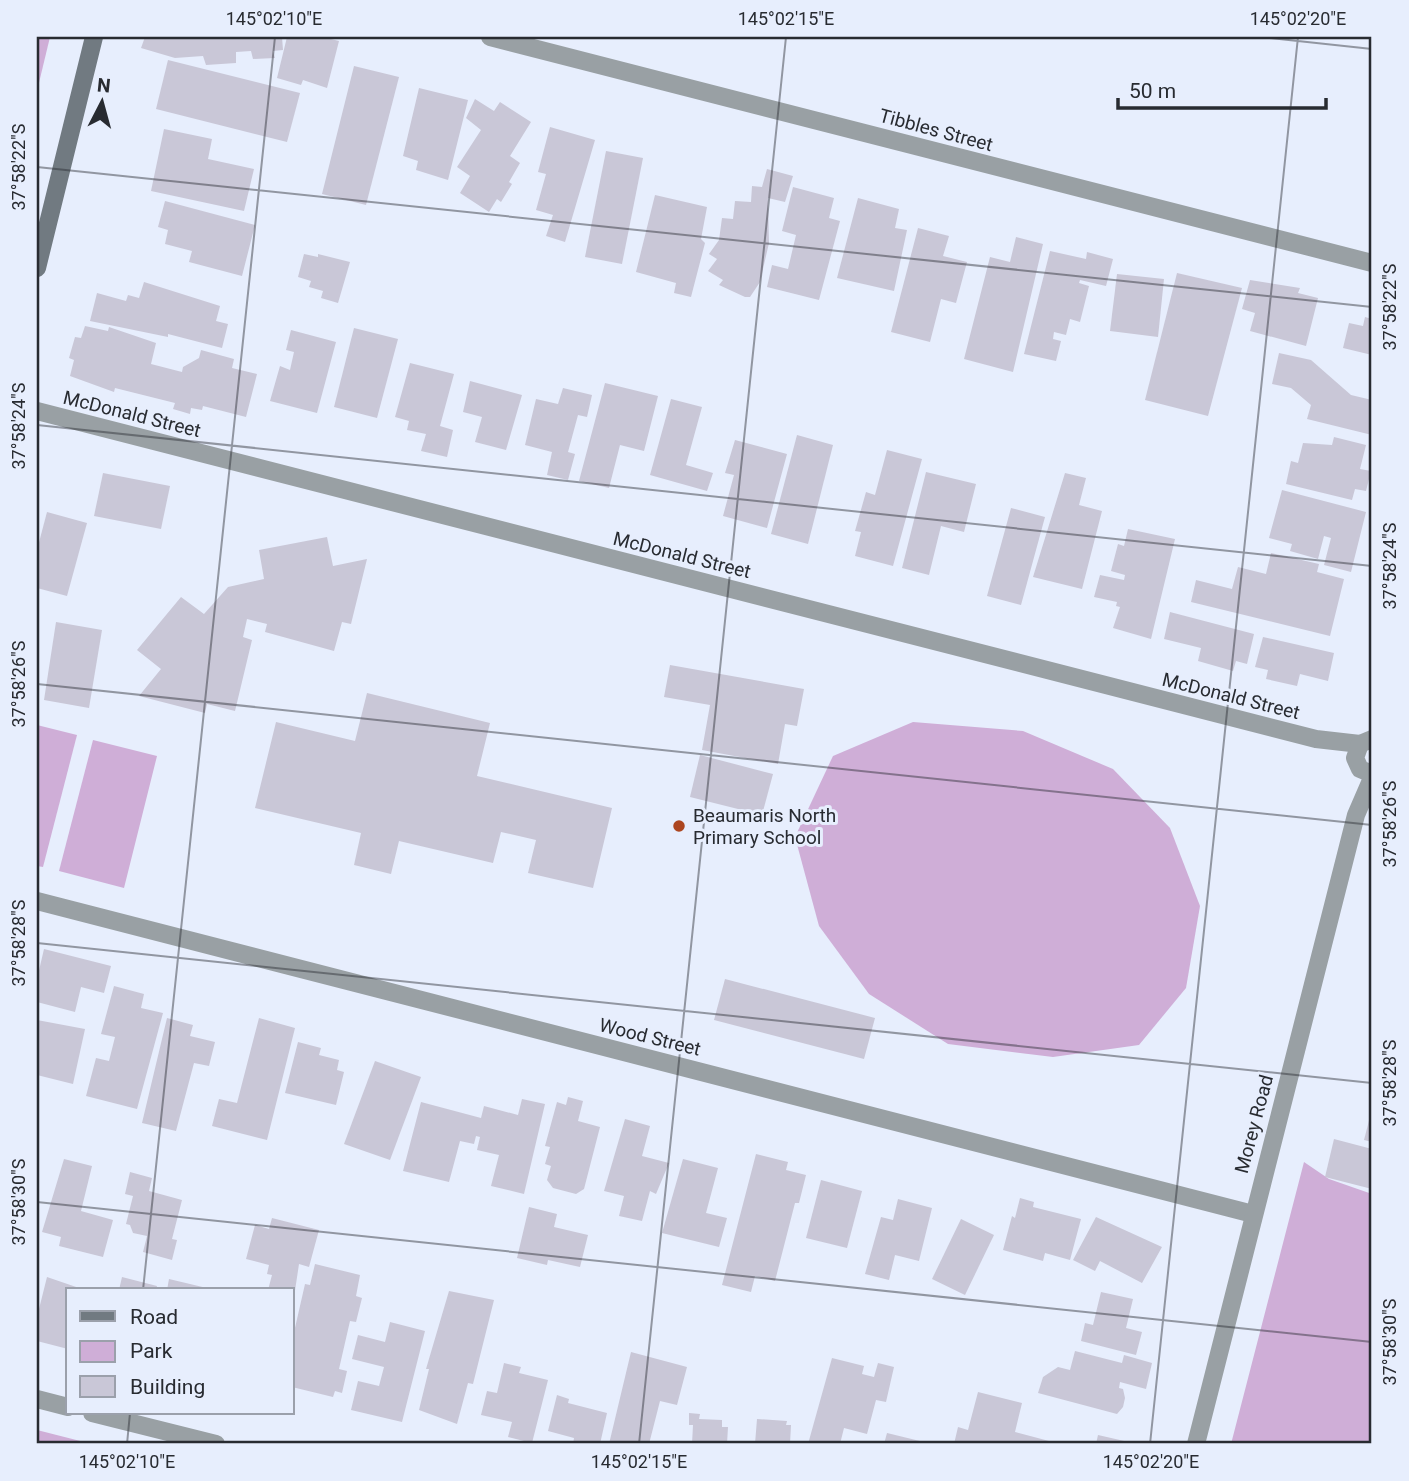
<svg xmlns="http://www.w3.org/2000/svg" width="1409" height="1481" viewBox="0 0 1409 1481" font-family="Roboto,sans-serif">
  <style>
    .green { fill: #cfaed7 }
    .building { fill: #c9c7d7 }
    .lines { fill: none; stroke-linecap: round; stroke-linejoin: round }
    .street { stroke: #99a0a4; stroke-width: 18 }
    .secondary { stroke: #717a81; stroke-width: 18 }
    .ticks { fill: none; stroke: #282b31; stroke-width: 2; stroke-opacity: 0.45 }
    .poi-dot { fill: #ac451f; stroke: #e7eefd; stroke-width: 2.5 }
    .labels { text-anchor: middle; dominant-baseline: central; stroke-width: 6; stroke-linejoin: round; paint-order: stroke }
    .street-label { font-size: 19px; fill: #282b31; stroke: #e7eefd }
    .poi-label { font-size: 19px; fill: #282b31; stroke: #e7eefd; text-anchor: start }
    .neatline { fill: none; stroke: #282b31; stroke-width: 2.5 }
    .ticks-label { font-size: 18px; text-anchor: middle; fill: #282b31 }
  </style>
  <rect width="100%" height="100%" fill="#e7eefd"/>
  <!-- green -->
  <g class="green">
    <path d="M 37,37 L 50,37 L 37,91 Z"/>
    <path d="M 913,722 L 1023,731 L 1113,769 L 1170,828 L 1200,906 L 1186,988 L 1139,1045 L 1053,1057 L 948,1044 L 869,994 L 819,926 L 795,837 L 833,756 Z"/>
    <path d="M 37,725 L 77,735 L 43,867 L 37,866 Z"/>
    <path d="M 93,740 L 157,756 L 124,888 L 59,871 Z"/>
    <path d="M 1304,1162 L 1329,1179 L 1372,1194 L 1372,1444 L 1231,1444 Z"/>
    <path d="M 37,1430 L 92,1444 L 37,1444 Z"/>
  </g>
  <!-- building -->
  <g class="building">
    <path d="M 145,37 L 282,37 L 283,50 L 273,51 L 275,58 L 253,59 L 251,51 L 236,52 L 236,63 L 206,65 L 203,56 L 175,58 L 141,48 Z"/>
    <path d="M 287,37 L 323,37 L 339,41 L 327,88 L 303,80 L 301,85 L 277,78 Z"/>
    <path d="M 168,60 L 300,93 L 287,142 L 156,109 Z"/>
    <path d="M 354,66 L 399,77 L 366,205 L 322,194 Z"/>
    <path d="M 419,88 L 468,100 L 448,180 L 416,170 L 418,161 L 403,156 Z"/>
    <path d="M 475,99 L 494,111 L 500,102 L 531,122 L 510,156 L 520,163 L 509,182 L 512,184 L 501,202 L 497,199 L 489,212 L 460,193 L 470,176 L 457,167 L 481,130 L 466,118 Z"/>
    <path d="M 550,127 L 595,140 L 565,242 L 546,236 L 553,215 L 536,210 L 546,174 L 538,172 Z"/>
    <path d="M 164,129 L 212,139 L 208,159 L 254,169 L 244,211 L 151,191 Z"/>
    <path d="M 606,151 L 643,158 L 622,264 L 585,257 Z"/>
    <path d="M 767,169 L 793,176 L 785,202 L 768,198 L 769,243 L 760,282 L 750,297 L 745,297 L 719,285 L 723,280 L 708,271 L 717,259 L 709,254 L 719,240 L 722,218 L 733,219 L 735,201 L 751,202 L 752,186 L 762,187 Z"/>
    <path d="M 793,187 L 834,198 L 829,218 L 840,221 L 819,300 L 767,287 L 772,265 L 788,269 L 796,235 L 782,231 Z"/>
    <path d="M 655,195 L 707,207 L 701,239 L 705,243 L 691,297 L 674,293 L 676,283 L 636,272 Z"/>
    <path d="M 858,198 L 899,209 L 895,228 L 907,230 L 894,291 L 837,278 Z"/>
    <path d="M 165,201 L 255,225 L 242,276 L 189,262 L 192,251 L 165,244 L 168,230 L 158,227 Z"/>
    <path d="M 918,228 L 949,236 L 943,256 L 967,262 L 956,303 L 941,299 L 930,342 L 891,332 Z"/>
    <path d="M 1016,237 L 1043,244 L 1013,372 L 964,359 L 990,257 L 1010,262 Z"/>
    <path d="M 1050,251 L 1086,259 L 1087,252 L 1113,259 L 1106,286 L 1080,280 L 1079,283 L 1089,286 L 1080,322 L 1070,319 L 1066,335 L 1054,332 L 1053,339 L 1061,341 L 1056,361 L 1024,354 Z"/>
    <path d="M 304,254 L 318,257 L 318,254 L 350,262 L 338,303 L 321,298 L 323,291 L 309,287 L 311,281 L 298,277 Z"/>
    <path d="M 1177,273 L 1242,288 L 1208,416 L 1145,400 Z"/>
    <path d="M 1117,274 L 1164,279 L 1158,337 L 1110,331 Z"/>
    <path d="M 1250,280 L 1300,288 L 1298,293 L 1318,298 L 1306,346 L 1250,331 L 1255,313 L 1242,309 Z"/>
    <path d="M 144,282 L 220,306 L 216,321 L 228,324 L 222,348 L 168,334 L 168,337 L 90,321 L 97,293 L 126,301 L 128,295 L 139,298 Z"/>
    <path d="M 1365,317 L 1372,319 L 1372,355 L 1343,348 L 1349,323 L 1363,326 Z"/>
    <path d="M 85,326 L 108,331 L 109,327 L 156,343 L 151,364 L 182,372 L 183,367 L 199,358 L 201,350 L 234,359 L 232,368 L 257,374 L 246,417 L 203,406 L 202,410 L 191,408 L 190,414 L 173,409 L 175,403 L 115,388 L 114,392 L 70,376 L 74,360 L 69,358 L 75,337 L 81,338 Z"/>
    <path d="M 354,328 L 398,339 L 377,418 L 334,407 Z"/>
    <path d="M 291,330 L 336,342 L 317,413 L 270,401 L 280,366 L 290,370 L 294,352 L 286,350 Z"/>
    <path d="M 1279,353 L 1311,360 L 1351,395 L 1372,400 L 1372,435 L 1307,419 L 1311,405 L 1291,388 L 1272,384 Z"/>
    <path d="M 410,363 L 454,374 L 440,426 L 453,430 L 447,457 L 421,451 L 426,434 L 407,430 L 409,421 L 395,417 Z"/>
    <path d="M 470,381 L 522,395 L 506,450 L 475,442 L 482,417 L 463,412 Z"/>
    <path d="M 605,383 L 658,396 L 644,451 L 620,445 L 609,488 L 579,481 Z"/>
    <path d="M 563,388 L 592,395 L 587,417 L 578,415 L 568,452 L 575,454 L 568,480 L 547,475 L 552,452 L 525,445 L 536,399 L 558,404 Z"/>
    <path d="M 671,399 L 702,407 L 686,465 L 713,473 L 707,491 L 650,475 Z"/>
    <path d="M 797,435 L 833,445 L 808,544 L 771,534 Z"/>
    <path d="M 1334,437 L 1366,445 L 1360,469 L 1371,471 L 1366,491 L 1355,489 L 1352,500 L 1286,484 L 1291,461 L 1298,463 L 1303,443 L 1332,445 Z"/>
    <path d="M 735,440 L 787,454 L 767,528 L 723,516 L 734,475 L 725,473 Z"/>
    <path d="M 887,450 L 922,459 L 893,566 L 855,556 L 861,532 L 855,531 L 866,492 L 875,495 Z"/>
    <path d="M 926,472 L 976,484 L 964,532 L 941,526 L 929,575 L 902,568 Z"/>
    <path d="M 103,473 L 170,486 L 161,529 L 94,516 Z"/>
    <path d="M 1065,473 L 1086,478 L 1079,505 L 1102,511 L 1082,589 L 1033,577 Z"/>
    <path d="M 1282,490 L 1366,512 L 1351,572 L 1324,565 L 1331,538 L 1324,536 L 1318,559 L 1290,551 L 1292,544 L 1269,538 Z"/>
    <path d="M 1011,508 L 1045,517 L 1021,605 L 987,596 Z"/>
    <path d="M 47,512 L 87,523 L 67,596 L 37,588 L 37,550 Z"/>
    <path d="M 1128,529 L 1175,539 L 1151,639 L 1113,628 L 1120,607 L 1116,606 L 1117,602 L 1094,597 L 1100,575 L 1124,580 L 1125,575 L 1111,571 L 1118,544 L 1124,546 Z"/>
    <path d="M 327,537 L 333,566 L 367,559 L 351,624 L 342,622 L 334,651 L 265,632 L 267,624 L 247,619 L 243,637 L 252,640 L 235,711 L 207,704 L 205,713 L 139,696 L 161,669 L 137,650 L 181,597 L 204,614 L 228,587 L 264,579 L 259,550 Z"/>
    <path d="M 1271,553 L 1319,564 L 1317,572 L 1344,579 L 1330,636 L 1191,602 L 1196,580 L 1232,589 L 1238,567 L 1266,574 Z"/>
    <path d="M 1170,612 L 1254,634 L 1247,664 L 1236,661 L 1233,671 L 1198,661 L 1201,648 L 1164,639 Z"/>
    <path d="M 56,622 L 102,630 L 89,708 L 44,700 Z"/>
    <path d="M 1263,637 L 1334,653 L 1328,681 L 1300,674 L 1297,686 L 1266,679 L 1268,670 L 1255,667 Z"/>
    <path d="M 670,665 L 804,689 L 797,726 L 785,724 L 778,764 L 702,750 L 710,705 L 664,697 Z"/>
    <path d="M 367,693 L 490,723 L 477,776 L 612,808 L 593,888 L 528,873 L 536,840 L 501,832 L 493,863 L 399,841 L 391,874 L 354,865 L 361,833 L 255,808 L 276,722 L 355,741 Z"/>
    <path d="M 700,755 L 773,774 L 762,815 L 690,797 Z"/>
    <path d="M 44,949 L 111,966 L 104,993 L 81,987 L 75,1012 L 37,1002 L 37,979 Z"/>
    <path d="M 725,979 L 875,1018 L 864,1059 L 714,1020 Z"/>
    <path d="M 114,986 L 144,994 L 141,1008 L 163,1013 L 137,1109 L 86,1096 L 96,1058 L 109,1061 L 115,1037 L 101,1034 Z"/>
    <path d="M 167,1018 L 193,1025 L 190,1036 L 215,1042 L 209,1066 L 194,1063 L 176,1131 L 142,1123 Z"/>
    <path d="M 259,1018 L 295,1028 L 267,1140 L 212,1126 L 219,1099 L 237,1103 Z"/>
    <path d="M 37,1020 L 85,1029 L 73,1084 L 37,1075 Z"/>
    <path d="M 298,1042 L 321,1048 L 319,1055 L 339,1060 L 337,1070 L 344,1072 L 336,1105 L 285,1093 Z"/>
    <path d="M 375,1061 L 421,1077 L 390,1160 L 344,1144 Z"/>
    <path d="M 568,1097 L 583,1101 L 578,1121 L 600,1127 L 584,1189 L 576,1194 L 553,1188 L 547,1180 L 551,1166 L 545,1164 L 550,1147 L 545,1146 L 557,1102 L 566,1105 Z"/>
    <path d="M 522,1099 L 545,1104 L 524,1194 L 491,1186 L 499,1155 L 477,1150 L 480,1137 L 476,1136 L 474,1144 L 460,1141 L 449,1182 L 403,1171 L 421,1102 L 481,1118 L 484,1106 L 518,1115 Z"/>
    <path d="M 1372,1109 L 1372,1142 L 1364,1140 Z"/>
    <path d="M 625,1119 L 650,1126 L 642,1156 L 669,1163 L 656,1194 L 650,1191 L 642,1221 L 619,1216 L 624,1196 L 604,1191 Z"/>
    <path d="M 1334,1139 L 1372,1149 L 1372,1189 L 1325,1177 Z"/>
    <path d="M 756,1154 L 788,1162 L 786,1170 L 806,1175 L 799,1203 L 795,1203 L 775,1281 L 755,1276 L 751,1292 L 722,1285 Z"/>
    <path d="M 64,1159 L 92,1166 L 81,1211 L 113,1220 L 103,1257 L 59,1246 L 61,1237 L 42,1232 Z"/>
    <path d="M 683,1159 L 718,1168 L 706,1213 L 727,1218 L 719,1247 L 662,1233 Z"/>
    <path d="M 130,1172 L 152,1178 L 149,1191 L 182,1200 L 172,1239 L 177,1240 L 172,1260 L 143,1252 L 147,1236 L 133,1233 L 130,1225 L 126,1224 L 133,1196 L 125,1194 Z"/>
    <path d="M 821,1180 L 862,1191 L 847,1248 L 806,1238 Z"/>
    <path d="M 1020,1198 L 1034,1202 L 1033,1207 L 1081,1219 L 1070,1260 L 1045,1253 L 1043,1261 L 1003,1250 L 1012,1216 L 1015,1218 Z"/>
    <path d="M 898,1199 L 932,1208 L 919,1261 L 895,1255 L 889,1280 L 865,1274 L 881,1217 L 893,1220 Z"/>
    <path d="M 529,1207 L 557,1214 L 554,1227 L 588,1235 L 580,1267 L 548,1260 L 547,1265 L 517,1258 Z"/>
    <path d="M 1096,1217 L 1162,1247 L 1142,1283 L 1100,1261 L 1095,1271 L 1073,1260 Z"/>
    <path d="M 272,1218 L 319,1230 L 309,1267 L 299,1264 L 293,1304 L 292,1290 L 268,1290 L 272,1275 L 267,1274 L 269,1265 L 246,1259 L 255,1225 L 269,1229 Z"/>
    <path d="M 961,1219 L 994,1235 L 965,1295 L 932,1279 Z"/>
    <path d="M 315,1264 L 360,1275 L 356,1296 L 362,1298 L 356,1322 L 350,1321 L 339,1369 L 347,1371 L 342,1393 L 335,1391 L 333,1397 L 292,1387 L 292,1341 L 305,1284 L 310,1285 Z"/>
    <path d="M 47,1277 L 82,1289 L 68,1290 L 68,1349 L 37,1341 L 37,1317 Z"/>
    <path d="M 122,1277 L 157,1286 L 156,1290 L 119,1290 Z"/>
    <path d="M 169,1279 L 211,1289 L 211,1290 L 167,1290 Z"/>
    <path d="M 449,1291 L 494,1300 L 473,1384 L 468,1383 L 457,1424 L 419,1410 L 429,1369 L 426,1369 Z"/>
    <path d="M 1101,1292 L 1133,1299 L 1126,1328 L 1142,1332 L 1136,1355 L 1081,1341 L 1085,1323 L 1093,1325 Z"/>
    <path d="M 390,1322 L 425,1331 L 402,1422 L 351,1410 L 358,1381 L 379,1386 L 384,1367 L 352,1359 L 358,1335 L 385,1342 Z"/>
    <path d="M 1075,1351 L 1122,1363 L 1124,1355 L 1152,1363 L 1146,1389 L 1120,1382 L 1119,1388 L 1123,1389 L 1125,1398 L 1123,1407 L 1117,1414 L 1038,1393 L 1043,1377 L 1058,1367 L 1070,1370 Z"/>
    <path d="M 631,1352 L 687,1367 L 677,1405 L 660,1401 L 649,1444 L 609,1444 Z"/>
    <path d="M 832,1358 L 864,1366 L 862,1374 L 874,1377 L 878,1363 L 894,1367 L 886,1402 L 876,1400 L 867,1434 L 844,1428 L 840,1444 L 808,1444 Z"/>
    <path d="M 504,1363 L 521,1367 L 519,1373 L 548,1380 L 532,1443 L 508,1437 L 512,1422 L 481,1415 L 487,1391 L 497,1393 Z"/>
    <path d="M 978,1392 L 1022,1403 L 1015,1432 L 1049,1441 L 1049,1444 L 954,1444 L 958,1427 L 968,1430 Z"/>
    <path d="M 557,1395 L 569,1399 L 568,1403 L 607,1413 L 600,1444 L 573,1444 L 574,1438 L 548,1431 Z"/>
    <path d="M 689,1413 L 700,1414 L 699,1419 L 722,1420 L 722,1427 L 728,1427 L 727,1444 L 692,1444 L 693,1425 L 689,1425 Z"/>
    <path d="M 757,1419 L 787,1421 L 786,1425 L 791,1425 L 790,1444 L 755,1444 Z"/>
    <path d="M 887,1433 L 928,1443 L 928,1444 L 884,1444 Z"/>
    <path d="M 1098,1435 L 1133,1443 L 1133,1444 L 1096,1444 Z"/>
  </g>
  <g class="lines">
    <!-- street -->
    <g class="street">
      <path d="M 490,37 L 1372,263"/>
      <path d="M 37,411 L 1316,739 L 1360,744"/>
      <path d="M 1372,739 L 1360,744 L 1355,758 L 1360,769 L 1372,774"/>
      <path d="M 37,901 L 1253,1214"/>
      <path d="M 37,1399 L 68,1407"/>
      <path d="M 92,1413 L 216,1444"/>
      <path d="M 1196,1444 L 1356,815 L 1372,778"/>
    </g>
    <!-- secondary -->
    <path class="secondary" d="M 37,268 L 94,37"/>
  </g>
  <!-- ticks -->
  <path class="ticks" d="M 1260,37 L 1372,49M 37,167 L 1372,307M 37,425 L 1372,566M 37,684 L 1372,825M 37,943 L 1372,1083M 37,1202 L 1372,1342M 143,1290 L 275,37M 127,1444 L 130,1413M 639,1444 L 786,37M 1150,1444 L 1298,37"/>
  <!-- markers -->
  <circle class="poi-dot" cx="679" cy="826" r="7"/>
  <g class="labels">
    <!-- street labels -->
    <g class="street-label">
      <text transform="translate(936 130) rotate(15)">Tibbles Street</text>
      <text transform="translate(132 414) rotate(14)">McDonald Street</text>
      <text transform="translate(682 555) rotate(14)">McDonald Street</text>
      <text transform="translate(1231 696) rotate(14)">McDonald Street</text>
      <text transform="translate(650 1037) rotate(14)">Wood Street</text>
      <text transform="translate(1254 1124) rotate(-75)">Morey Road</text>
    </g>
    <!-- poi labels -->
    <g class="poi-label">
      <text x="693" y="815">Beaumaris North<tspan x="693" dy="22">Primary School</tspan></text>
    </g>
  </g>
  <!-- border -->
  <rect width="1409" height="1481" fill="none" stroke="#e7eefd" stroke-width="77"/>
  <!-- legend -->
  <rect x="66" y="1288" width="228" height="126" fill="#e7eefd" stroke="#9ba0ab" stroke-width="2"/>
  <rect x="80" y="1311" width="35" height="10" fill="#717a81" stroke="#9ba0ab" stroke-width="2"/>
  <text x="130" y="1324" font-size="21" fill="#282b31">Road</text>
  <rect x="80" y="1341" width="35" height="21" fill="#cfaed7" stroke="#9ba0ab" stroke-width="2"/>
  <text x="130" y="1358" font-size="21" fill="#282b31">Park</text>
  <rect x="80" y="1376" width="35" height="21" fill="#c9c7d7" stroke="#9ba0ab" stroke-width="2"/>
  <text x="130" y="1394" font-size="21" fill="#282b31">Building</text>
  <!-- north arrow -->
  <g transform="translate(102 102) rotate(6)" stroke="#e7eefd" stroke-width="5" paint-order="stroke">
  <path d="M0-5L12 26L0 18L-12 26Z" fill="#282b31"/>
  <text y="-10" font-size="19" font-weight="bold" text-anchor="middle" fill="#282b31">N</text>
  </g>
  <!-- scale -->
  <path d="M1118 98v10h208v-10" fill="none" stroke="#282b31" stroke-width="3.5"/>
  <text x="1129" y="98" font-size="21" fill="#282b31" stroke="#e7eefd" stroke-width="5" paint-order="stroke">50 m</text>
  <rect x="38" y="38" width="1332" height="1404" class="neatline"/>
  <g class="ticks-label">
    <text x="274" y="25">145°02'10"E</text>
    <text x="786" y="25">145°02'15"E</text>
    <text x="1298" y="25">145°02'20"E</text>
    <text transform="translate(19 167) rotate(-90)" y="6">37°58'22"S</text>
    <text transform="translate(1390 307) rotate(-90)" y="6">37°58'22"S</text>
    <text transform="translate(19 426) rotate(-90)" y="6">37°58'24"S</text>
    <text transform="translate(1390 566) rotate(-90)" y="6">37°58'24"S</text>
    <text transform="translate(19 684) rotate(-90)" y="6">37°58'26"S</text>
    <text transform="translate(1390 824) rotate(-90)" y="6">37°58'26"S</text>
    <text transform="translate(19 943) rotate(-90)" y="6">37°58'28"S</text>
    <text transform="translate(1390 1083) rotate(-90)" y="6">37°58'28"S</text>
    <text transform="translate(19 1202) rotate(-90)" y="6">37°58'30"S</text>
    <text transform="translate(1390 1342) rotate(-90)" y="6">37°58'30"S</text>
    <text x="127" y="1468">145°02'10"E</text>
    <text x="639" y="1468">145°02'15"E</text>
    <text x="1151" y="1468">145°02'20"E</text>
  </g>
</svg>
